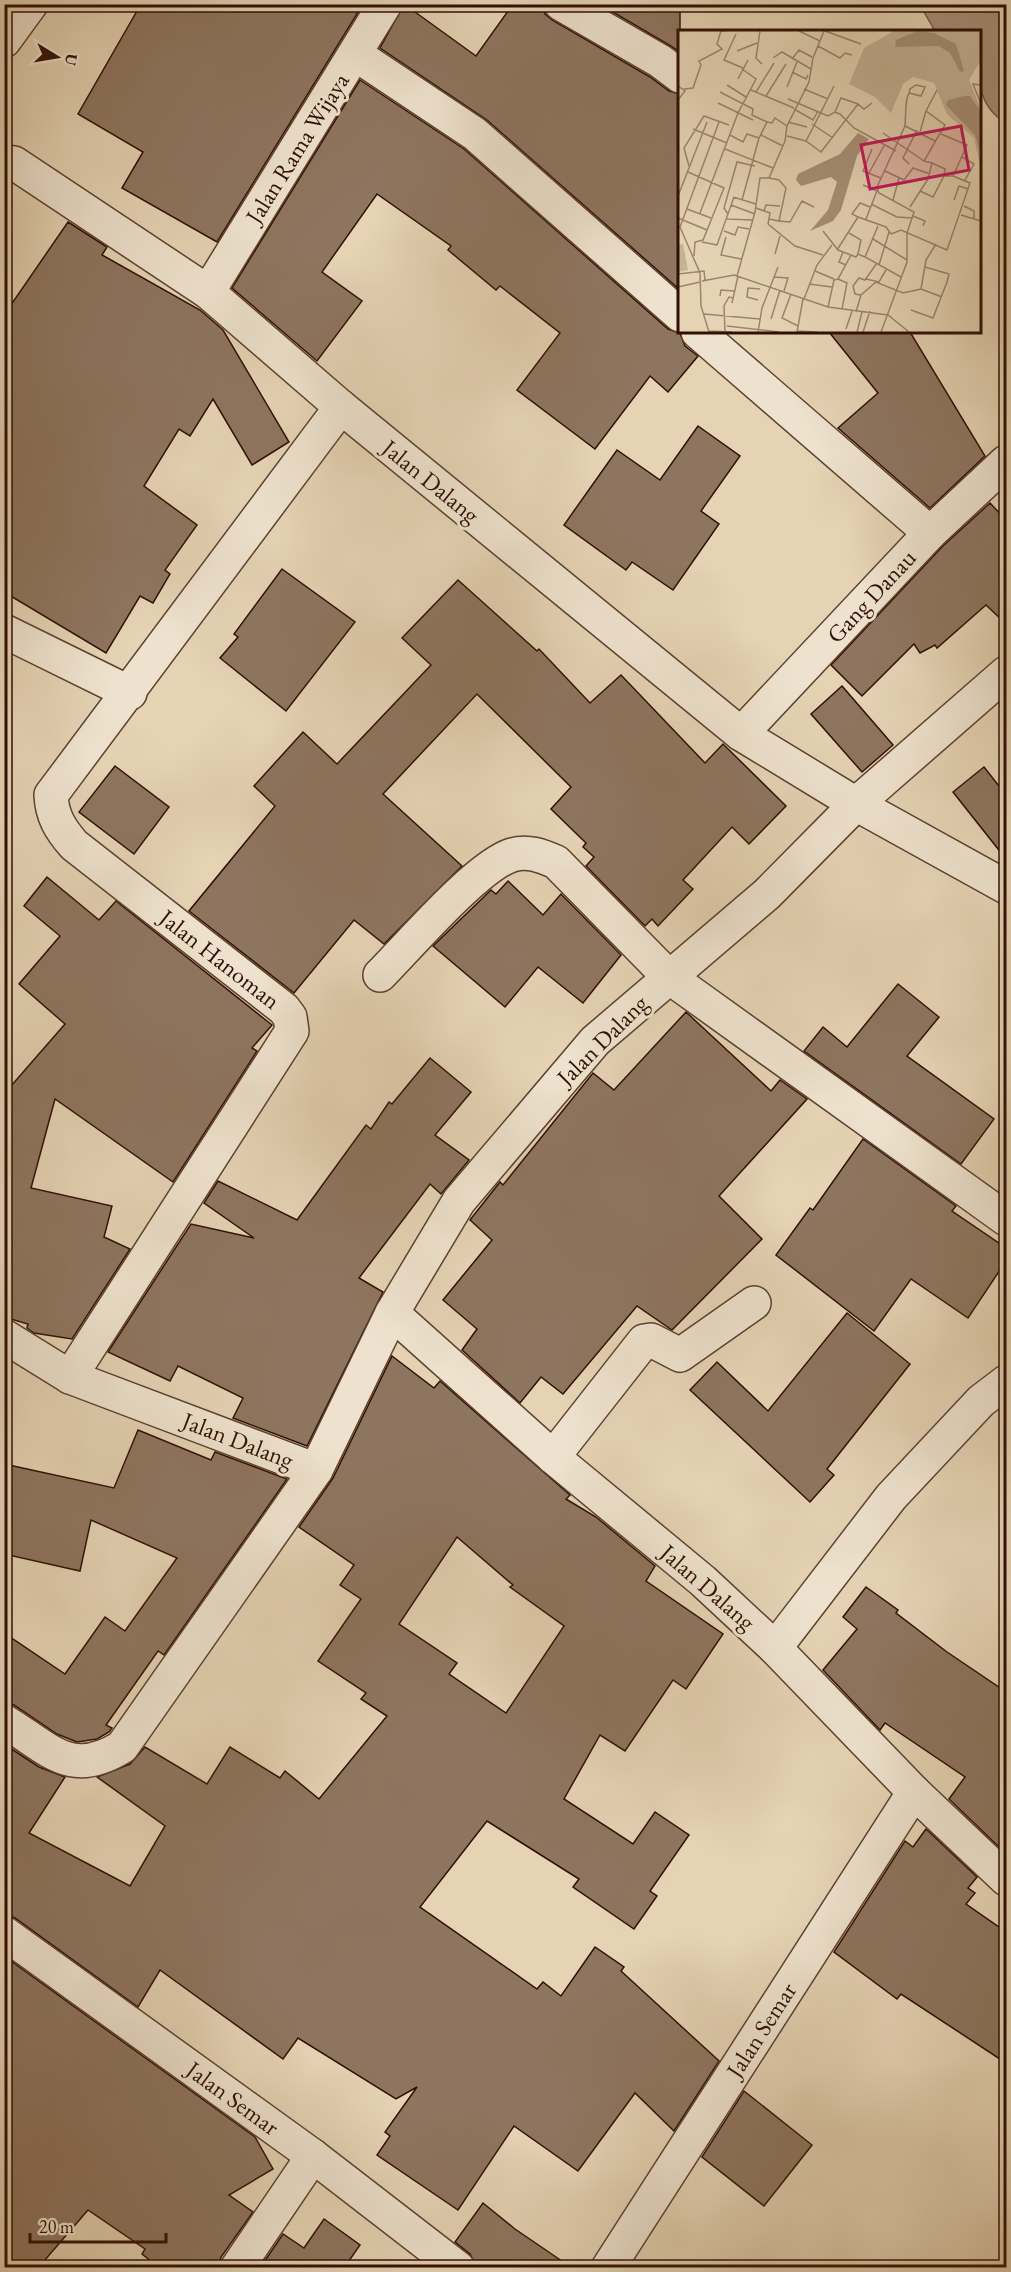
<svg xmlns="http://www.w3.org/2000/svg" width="1011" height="2272" viewBox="0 0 1011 2272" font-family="'EB Garamond',serif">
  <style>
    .water { fill: #a79178; stroke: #775d49; stroke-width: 1.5 }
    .building { fill: #8e755f; stroke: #2f1003; stroke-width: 1.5; fill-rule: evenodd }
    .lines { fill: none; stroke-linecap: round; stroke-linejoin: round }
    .minor-casing { stroke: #5c412f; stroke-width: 36 }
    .minor { stroke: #eee2ce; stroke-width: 33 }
    .labels { text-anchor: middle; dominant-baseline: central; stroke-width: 6; stroke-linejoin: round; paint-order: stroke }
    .street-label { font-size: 24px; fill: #2f1003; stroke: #eee2ce }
    .inset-road { fill: none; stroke: #9c856d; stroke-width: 1.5 }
    .view { fill: #c2185b; fill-opacity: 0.15; stroke: #c2185b; stroke-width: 3 }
    .inset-edge { fill: none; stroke: #2f1003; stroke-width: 3 }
  </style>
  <rect width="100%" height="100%" fill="#e5d3b4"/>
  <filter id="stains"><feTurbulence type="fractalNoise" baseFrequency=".00333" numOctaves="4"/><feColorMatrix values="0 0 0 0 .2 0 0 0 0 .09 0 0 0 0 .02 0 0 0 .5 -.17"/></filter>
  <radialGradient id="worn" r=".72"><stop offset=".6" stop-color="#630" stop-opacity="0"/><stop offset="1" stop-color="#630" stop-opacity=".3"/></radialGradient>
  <!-- water -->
  <path class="water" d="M 920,5 L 1006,5 L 1006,123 C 971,102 980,67 980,32 L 935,31 Z"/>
  <!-- building -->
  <g class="building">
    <path d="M 141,4 L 363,4 L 217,242 L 122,188 L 143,152 L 78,114 Z"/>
    <path d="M 404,4 L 476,56 L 513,4 L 542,4 L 545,14 L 552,20 L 650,77 L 669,91 L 680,94 L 680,290 L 487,120 L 380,48 Z"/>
    <path d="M 599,4 L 680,4 L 680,52 L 669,45 Z"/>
    <path d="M 360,80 L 464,149 L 668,329 L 680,333 L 685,346 L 698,356 L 668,392 L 650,376 L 595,449 L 517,390 L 560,333 L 500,286 L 496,290 L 448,250 L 451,246 L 377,194 L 322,272 L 362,301 L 317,361 L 232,288 Z"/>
    <path d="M 68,222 L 107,247 L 102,255 L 200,310 L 223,330 L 289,442 L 252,465 L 213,399 L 190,436 L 179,429 L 144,486 L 197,525 L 165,570 L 170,574 L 153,603 L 140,596 L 106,653 L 4,592 L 4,315 Z"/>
    <path d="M 829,332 L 910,332 L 985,456 L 930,508 L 838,428 L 878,393 Z"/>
    <path d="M 698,426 L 740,456 L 701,511 L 719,524 L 673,590 L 632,562 L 626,570 L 564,525 L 617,450 L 660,480 Z"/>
    <path d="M 990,503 L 1006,520 L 1006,624 L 986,605 L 937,648 L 935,645 L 920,653 L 914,644 L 862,696 L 831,665 L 943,546 Z"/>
    <path d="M 282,569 L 355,622 L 286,711 L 220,658 L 238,637 L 234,634 Z"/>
    <path d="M 458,580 L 537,651 L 539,649 L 590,703 L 621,675 L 705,763 L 723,744 L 786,806 L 749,844 L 732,827 L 683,880 L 693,889 L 658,926 L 652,919 L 645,926 L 586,866 L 594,857 L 583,847 L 586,843 L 551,809 L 571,787 L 477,694 L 383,794 L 462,866 L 384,944 L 354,920 L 294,993 L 189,911 L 275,806 L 254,786 L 303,732 L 337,764 L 431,665 L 402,638 Z"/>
    <path d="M 842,686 L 893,745 L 862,772 L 811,714 Z"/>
    <path d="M 115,766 L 169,807 L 134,854 L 79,812 Z"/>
    <path d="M 984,767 L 1006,795 L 1006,859 L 953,792 Z"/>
    <path d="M 47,877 L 99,920 L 116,901 L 272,1025 L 252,1048 L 257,1051 L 173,1182 L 55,1099 L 31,1188 L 112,1206 L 104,1237 L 130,1249 L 72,1339 L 34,1333 L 27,1328 L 28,1324 L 4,1317 L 4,1094 L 65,1024 L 19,984 L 60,936 L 24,906 Z"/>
    <path d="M 508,881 L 543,915 L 561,894 L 621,955 L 583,1003 L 538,967 L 505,1007 L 433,946 L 491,890 L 496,894 Z"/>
    <path d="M 898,984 L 939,1017 L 907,1056 L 994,1119 L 961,1164 L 804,1051 L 823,1027 L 847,1047 Z"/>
    <path d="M 686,1012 L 771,1091 L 780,1080 L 807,1099 L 719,1196 L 762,1239 L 672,1330 L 637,1306 L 563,1394 L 541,1377 L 520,1403 L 462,1350 L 477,1329 L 443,1300 L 492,1240 L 470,1220 L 500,1182 L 503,1185 L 593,1073 L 614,1090 Z"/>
    <path d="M 430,1058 L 471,1092 L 435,1135 L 469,1160 L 441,1194 L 430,1184 L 359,1278 L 383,1292 L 307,1446 L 233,1418 L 243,1398 L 178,1366 L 170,1381 L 108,1352 L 191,1224 L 254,1238 L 204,1203 L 218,1181 L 297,1220 L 366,1125 L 371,1129 L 389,1102 L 392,1104 Z"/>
    <path d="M 863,1139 L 956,1206 L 952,1211 L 1006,1248 L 1006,1261 L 968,1318 L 911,1279 L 874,1331 L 776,1255 L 810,1208 L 813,1210 Z"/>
    <path d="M 847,1313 L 910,1364 L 827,1469 L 834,1475 L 810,1502 L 690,1390 L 717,1362 L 768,1411 Z"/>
    <path d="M 392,1356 L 434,1388 L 440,1381 L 570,1495 L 566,1499 L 596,1517 L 655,1566 L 646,1581 L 723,1634 L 686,1689 L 673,1680 L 625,1751 L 600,1735 L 564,1799 L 633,1844 L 655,1812 L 689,1835 L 650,1891 L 657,1896 L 634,1929 L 573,1887 L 579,1879 L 487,1821 L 420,1907 L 537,1989 L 543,1982 L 561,1996 L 595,1947 L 624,1967 L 621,1971 L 719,2061 L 674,2131 L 635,2093 L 578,2171 L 514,2126 L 458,2210 L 377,2155 L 390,2136 L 385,2132 L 417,2087 L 396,2099 L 298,2038 L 283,2059 L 160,1970 L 138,2007 L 15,1918 L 4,1914 L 4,1744 L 39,1767 L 65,1777 L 29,1833 L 130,1886 L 165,1826 L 97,1777 L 130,1764 L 145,1747 L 207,1784 L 230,1747 L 280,1778 L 285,1771 L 319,1799 L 387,1716 L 361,1699 L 366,1693 L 318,1661 L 361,1599 L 340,1585 L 354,1565 L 299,1527 L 333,1478 ZM 457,1537 L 513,1585 L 510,1587 L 564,1626 L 506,1713 L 449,1674 L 457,1663 L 399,1624 Z"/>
    <path d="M 138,1430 L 211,1460 L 215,1452 L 287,1479 L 164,1655 L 158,1651 L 106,1725 L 112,1728 L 109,1732 L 97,1739 L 77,1742 L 57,1734 L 14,1705 L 4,1702 L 4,1633 L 65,1674 L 105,1617 L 125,1631 L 177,1558 L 91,1520 L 80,1571 L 4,1554 L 4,1464 L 114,1488 Z"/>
    <path d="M 866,1587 L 898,1610 L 896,1613 L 947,1652 L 1006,1692 L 1006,1838 L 999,1847 L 949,1799 L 965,1777 L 885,1723 L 880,1730 L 823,1670 L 857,1629 L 843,1617 Z"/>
    <path d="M 926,1829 L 977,1877 L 968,1888 L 975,1893 L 966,1904 L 1006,1932 L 1006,2063 L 901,1994 L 897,1999 L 834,1952 L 905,1841 L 913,1847 Z"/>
    <path d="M 4,1956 L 255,2137 L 273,2169 L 229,2195 L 253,2212 L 221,2257 L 218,2268 L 160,2268 L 142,2254 L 145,2249 L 88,2210 L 38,2268 L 18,2268 L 4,2256 Z"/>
    <path d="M 744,2091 L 812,2145 L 764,2206 L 702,2157 Z"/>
    <path d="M 483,2203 L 515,2229 L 572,2268 L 476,2268 L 470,2254 L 455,2242 Z"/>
    <path d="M 324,2219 L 360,2245 L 344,2268 L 260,2268 L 283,2234 L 304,2248 Z"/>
  </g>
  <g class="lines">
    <!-- minor casing -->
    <g class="minor-casing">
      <g id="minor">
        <path d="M 561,4 L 660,61 L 680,76"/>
        <path d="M 4,41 L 31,4"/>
        <path d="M 355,54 L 475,134 L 680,315"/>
        <path d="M 4,162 L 14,163 L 208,292 L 341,407 L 741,734 L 856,804 L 1006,887"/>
        <path d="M 208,292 L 385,4"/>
        <path d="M 698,332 L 930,533"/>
        <path d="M 4,631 L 130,693"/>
        <path d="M 741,734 L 930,533 L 1006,462"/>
        <path d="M 380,975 C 409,946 477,866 512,855 C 528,850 542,856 556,862 L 669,977 L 1006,1219"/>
        <path d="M 392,1313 L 459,1201 L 595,1041 L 767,894 L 856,804 L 1006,673"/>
        <path d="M 4,1336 L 70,1377 L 316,1470 L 392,1313 L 553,1457 L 703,1581 L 775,1648 L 914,1792 L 1006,1879"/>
        <path d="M 70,1377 L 292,1031 L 290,1017 L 284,1009 L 74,845 C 60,829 52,816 51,795 L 341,407"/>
        <path d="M 553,1457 L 644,1341 L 651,1340 L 680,1355 L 754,1303"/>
        <path d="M 775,1648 L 891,1497 L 981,1401 L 1006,1382"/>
        <path d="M 4,1721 C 50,1749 70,1779 122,1747 L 316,1470"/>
        <path d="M 4,1933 L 313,2156 L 458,2268"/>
        <path d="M 237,2268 L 313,2156"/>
        <path d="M 608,2268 L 914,1792"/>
      </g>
    </g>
    <!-- minor -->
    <use href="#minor" class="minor"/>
  </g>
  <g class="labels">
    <!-- street labels -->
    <g class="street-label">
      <text transform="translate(297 148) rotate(-58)">Jalan Rama Wijaya</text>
      <text transform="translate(431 481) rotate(39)">Jalan Dalang</text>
      <text transform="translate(871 596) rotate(-47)">Gang Danau</text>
      <text transform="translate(220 959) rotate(38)">Jalan Hanoman</text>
      <text transform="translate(602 1040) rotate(-45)">Jalan Dalang</text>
      <text transform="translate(238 1440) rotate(21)">Jalan Dalang</text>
      <text transform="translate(708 1587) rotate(41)">Jalan Dalang</text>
      <text transform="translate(761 2030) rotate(-57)">Jalan Semar</text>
      <text transform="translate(233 2098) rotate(36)">Jalan Semar</text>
    </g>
  </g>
  <!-- overview -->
  <g transform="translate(678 30)">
    <rect width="303" height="303" fill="#e5d3b4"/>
    <path d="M 216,1 L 303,1 L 303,30 L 291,50 L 303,79 L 303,139 L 296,108 L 269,84 L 256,53 L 235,47 L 225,54 L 213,83 L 197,67 L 171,54 L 186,18 ZM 5,214 L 10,240 L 0,242 L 0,215 Z" fill="#c6b296"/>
    <path d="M 239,1 L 256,3 L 278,14 L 286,41 L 282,42 L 272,23 L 261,16 L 217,17 L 218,10 ZM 286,66 L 292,66 L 303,82 L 303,126 L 297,105 L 268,75 L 270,70 ZM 180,103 L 191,109 L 179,126 L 163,180 L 155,191 L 132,201 L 150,180 L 159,152 L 153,147 L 123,156 L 118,150 L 120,144 L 162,124 Z" fill="#a79178"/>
    <path class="inset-road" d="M 82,1 L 78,28 L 84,34M 121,1 L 142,11M 147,1 L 183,14M 58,4 L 46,30 L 65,38M 140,16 L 162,28 L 167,23 L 174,25M 59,21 L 79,13M 95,28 L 104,22 L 133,39M 114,29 L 121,20 L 134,27M 114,42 L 128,49 L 130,45M 60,49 L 70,30M 49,55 L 68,67M 303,55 L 295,54 L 303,74M 0,56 L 7,61 L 0,70M 109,57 L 119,32M 6,59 L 15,58 L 23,35 L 21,31 L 44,19 L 39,14 L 43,1 L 48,1M 126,59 L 150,69M 73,60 L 116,78M 42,62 L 75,79 L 74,85 L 89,92M 78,62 L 96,33M 88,66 L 108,34M 110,69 L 150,86 L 157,82 L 162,84 L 176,98 L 218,121M 40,73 L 75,90M 116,79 L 135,90 L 140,81M 248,81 L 259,60M 143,82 L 156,56M 157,82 L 163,68 L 180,74M 89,92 L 94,93 L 97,88 L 109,96M 110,92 L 129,97M 134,94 L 155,108M 227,96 L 257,111M 15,99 L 49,113M 205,103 L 246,131M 52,105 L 65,112 L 69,104 L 81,108 L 89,92M 83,105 L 105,116M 109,106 L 128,111 L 143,122 L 180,74 L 186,79 L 194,73M 128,111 L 143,82M 47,119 L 95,138M 194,119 L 185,141 L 203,148M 284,127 L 296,134 L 287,150M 254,133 L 267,139 L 266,146 L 275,146M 231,134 L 225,128 L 239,100M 11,136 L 6,118 L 26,86 L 51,95M 207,141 L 226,150 L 235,138 L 252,144M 10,142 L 46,158 L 25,210 L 17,212 L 16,226M 191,143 L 207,114M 185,155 L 199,161 L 188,189M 242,161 L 255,167 L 266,146M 0,166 L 29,92M 55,167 L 78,174M 64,170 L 81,108M 215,170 L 221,148M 276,170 L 281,156 L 290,159M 193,174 L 219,187 L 234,188M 53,175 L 77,184M 286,176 L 296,181 L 296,188M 232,177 L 250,149 L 254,133 L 246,131 L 267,95 L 248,81 L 242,102M 78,178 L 92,183 L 91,189M 9,179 L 33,188M 86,181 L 88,175 L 102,176M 22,183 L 60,83 L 78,49 L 64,39M 50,184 L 46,178 L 59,132 L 77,136M 283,185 L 303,191M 235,186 L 247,191 L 245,196M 180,187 L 174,184 L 182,173 L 192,177M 0,188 L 29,200M 49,189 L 74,190M 101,191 L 112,192 L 124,171 L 136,177M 90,194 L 91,189 L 101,191 L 108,158 L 101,150 L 91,148M 90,194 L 117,216 L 145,225M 200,196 L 187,227 L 223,247M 46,201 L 57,205 L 60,197 L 71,199M 145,201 L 160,220 L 178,227 L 180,224M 171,203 L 183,210 L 180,224 L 187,227M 213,204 L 223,200 L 269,220 L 292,153 L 275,146 L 289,115 L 263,104M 48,207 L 43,225 L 63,229M 195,209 L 229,230M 24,212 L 39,215 L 56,167M 159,220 L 180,187 L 208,197 L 213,204M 165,222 L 161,232 L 168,235M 97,224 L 102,206M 201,235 L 211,202M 137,241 L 156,249M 0,244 L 26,241 L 27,250M 59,246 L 77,182 L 82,148 L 91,148 L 107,111 L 109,96 L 131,52 L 135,28 L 146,1M 96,247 L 110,248 L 106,261M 160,249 L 169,253 L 164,279M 188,249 L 201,252 L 208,240M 24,251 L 56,245 L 150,277 L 210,285 L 231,302M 131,254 L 154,257M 0,257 L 22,252M 243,259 L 248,230 L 258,214M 243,259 L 264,267M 113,264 L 104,288 L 120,296M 183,265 L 177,264 L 175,256 L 181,248 L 187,250 L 199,233M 42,266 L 43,260 L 56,261M 126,269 L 139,235 L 154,215M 80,270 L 69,267 L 70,258 L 82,259M 54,273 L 60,246M 150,277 L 156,250 L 160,249 L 173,225M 233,280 L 255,288 L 269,252 L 271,244 L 247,237M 178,282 L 183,265 L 198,252 L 225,263 L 243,259M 26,284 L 82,289M 93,289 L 102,260M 49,296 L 101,302M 168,299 L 174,281M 31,301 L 54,302M 47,301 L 46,276 L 51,267 L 55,268M 119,301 L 139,302M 31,302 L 23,276 L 22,243 L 2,197 L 41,92M 80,302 L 84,278 L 100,237M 119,302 L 125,269M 179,302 L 184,282M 185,302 L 192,281M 203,302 L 229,232 L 229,203 L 236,182 L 201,163 L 199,157 L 227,96 L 228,76 L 229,68 L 231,63 L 232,59 L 238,55 L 247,57 L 243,66 L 231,63"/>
    <path class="view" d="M 283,96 L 291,140 L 192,159 L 183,115 Z"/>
    <rect width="303" height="303" class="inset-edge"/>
  </g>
  <!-- margin -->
  <rect width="1011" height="2272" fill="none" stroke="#e5d3b4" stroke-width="24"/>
  <rect x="6" y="6" width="999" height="2260" fill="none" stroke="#2f1003" stroke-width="3"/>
  <rect x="12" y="12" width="987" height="2248" fill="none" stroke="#2f1003" stroke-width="1.5"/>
  <!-- north arrow -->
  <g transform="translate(57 57) rotate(101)" stroke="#eee2ce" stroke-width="4.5" paint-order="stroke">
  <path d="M0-4.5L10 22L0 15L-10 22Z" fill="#2f1003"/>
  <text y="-9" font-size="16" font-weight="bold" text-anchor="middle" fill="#2f1003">U</text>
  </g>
  <!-- scale -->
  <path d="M30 2233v9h136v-9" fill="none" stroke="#2f1003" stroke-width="3"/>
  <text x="39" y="2233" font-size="18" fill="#2f1003" stroke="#eee2ce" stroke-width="4.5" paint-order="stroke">20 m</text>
  <rect width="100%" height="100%" filter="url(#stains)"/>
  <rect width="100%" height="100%" fill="url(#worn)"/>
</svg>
